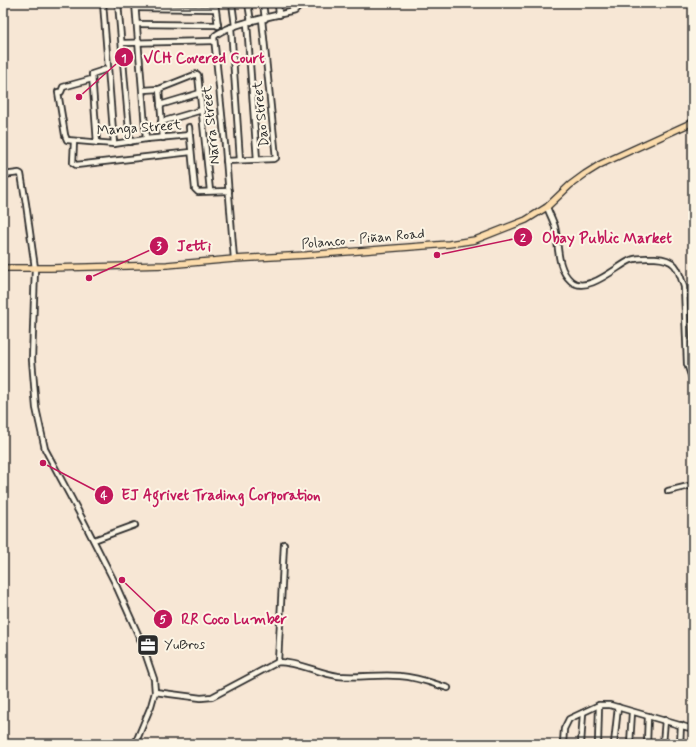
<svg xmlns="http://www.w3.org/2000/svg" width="696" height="747" viewBox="0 0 696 747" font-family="Mynerve,sans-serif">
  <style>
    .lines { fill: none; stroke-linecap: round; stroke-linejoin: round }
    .minor-casing { stroke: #2b2b2b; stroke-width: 8 }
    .major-casing { stroke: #2b2b2b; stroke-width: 8 }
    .minor { stroke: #fcf5e5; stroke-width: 4.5 }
    .major { stroke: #fcdcac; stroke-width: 5.5 }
    .labels { text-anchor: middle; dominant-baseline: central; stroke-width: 4; stroke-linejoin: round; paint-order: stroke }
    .street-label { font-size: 14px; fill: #2b2b2b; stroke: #fcf5e5 }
    .poi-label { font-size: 14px; fill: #2b2b2b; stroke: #fcf5e5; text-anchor: start }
    .leader { fill: none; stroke: #c2185b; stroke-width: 1.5 }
    .callout-dot { fill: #c2185b; stroke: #fcf5e5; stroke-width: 1.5 }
    .mark-label { font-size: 12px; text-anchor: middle; font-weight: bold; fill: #fff }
    .callout-label { font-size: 15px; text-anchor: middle; font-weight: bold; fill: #c2185b; stroke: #fcf5e5; stroke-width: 4; stroke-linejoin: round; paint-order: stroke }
  </style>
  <rect width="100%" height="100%" fill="#f7e7d5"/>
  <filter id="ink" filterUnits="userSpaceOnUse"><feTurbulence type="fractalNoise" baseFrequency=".025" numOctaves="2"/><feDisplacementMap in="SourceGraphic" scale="8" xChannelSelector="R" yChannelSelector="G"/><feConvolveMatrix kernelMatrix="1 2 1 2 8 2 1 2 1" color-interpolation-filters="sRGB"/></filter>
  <g filter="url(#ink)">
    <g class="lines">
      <!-- minor casing -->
      <g class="minor-casing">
        <g id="minor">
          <path d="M 103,3 L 114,144"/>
          <path d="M 118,3 L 130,142"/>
          <path d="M 135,3 L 146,139"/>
          <path d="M 215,3 L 218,26"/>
          <path d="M 232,3 L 235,26"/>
          <path d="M 248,3 L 251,22"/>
          <path d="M 263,3 L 265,19"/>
          <path d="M 278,3 L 279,15"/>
          <path d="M 136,8 L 215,9"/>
          <path d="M 247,23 L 257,160"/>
          <path d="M 137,24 L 218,25"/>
          <path d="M 231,27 L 240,160"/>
          <path d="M 122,43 L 214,41"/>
          <path d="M 92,79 L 63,87 L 61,92 L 58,92 L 65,135 L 67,140 L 114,144 L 146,139 L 190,135"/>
          <path d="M 159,89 L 163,138"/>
          <path d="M 143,90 L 159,89 L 197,74 L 198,75 L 210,191"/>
          <path d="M 160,105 L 200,93"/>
          <path d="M 161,122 L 202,110"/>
          <path d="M 189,127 L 195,189 L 198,192 L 229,191"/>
          <path d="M 74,141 L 73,163 L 76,165 L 191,152"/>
          <path d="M 97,143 L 92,74 L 107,69"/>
          <path d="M 226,161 L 273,159 L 276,158 L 262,19"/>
          <path d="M 3,175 L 19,173 L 21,174 L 26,204 L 35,268 L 32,360 L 36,408 L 45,449 L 83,520 L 115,583 L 141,641 L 154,679 L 155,692 L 151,706 L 135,744"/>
          <path d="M 547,207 C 549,213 553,220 555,227 C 559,244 556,268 571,281 C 587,295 617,266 631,260 C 638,257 647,258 655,258 C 676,259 678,268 684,287 L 687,364 L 693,381"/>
          <path d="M 234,259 L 225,145 L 214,37 C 223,25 278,15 295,11 L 298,8 L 297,3"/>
          <path d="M 668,491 L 693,485"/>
          <path d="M 94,540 L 135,525"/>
          <path d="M 278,662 L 284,544"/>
          <path d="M 155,692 L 201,698 L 212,697 L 278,662 C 298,662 318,673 338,676 C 359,678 379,674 400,676 C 417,677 432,683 448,688"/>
          <path d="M 563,744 L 564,729 L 569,719 L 599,705 L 610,705 L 693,729"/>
          <path d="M 581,744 L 583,713"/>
          <path d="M 598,744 L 599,705"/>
          <path d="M 614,744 L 618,707"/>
          <path d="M 630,744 L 632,712"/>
          <path d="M 647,744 L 648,716"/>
          <path d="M 663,744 L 665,720"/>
          <path d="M 680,744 L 681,725"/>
        </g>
      </g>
      <!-- major casing -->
      <g class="major-casing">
        <path id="major" d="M 3,268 L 50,268 L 167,265 L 234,259 L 307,255 L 449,244 L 475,240 L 526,220 L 547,207 L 570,185 L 585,174 L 601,164 L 693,122"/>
      </g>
      <!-- minor -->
      <use href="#minor" class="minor"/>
      <!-- major -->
      <use href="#major" class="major"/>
    </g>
  </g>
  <!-- icons -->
  <defs>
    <g id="office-square" transform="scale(1.15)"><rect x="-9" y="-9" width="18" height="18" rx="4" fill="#2b2b2b" stroke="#fcf5e5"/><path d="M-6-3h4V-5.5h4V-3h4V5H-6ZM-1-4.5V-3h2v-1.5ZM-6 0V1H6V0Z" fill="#fff"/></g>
  </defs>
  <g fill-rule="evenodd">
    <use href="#office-square" x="148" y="645"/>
  </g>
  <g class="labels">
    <!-- street labels -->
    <g class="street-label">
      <text transform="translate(261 114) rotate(-96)">Dao Street</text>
      <text transform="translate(211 125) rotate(-96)">Narra Street</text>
      <text transform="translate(139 128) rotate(-4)">Manga Street</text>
      <text transform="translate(363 239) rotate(-5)">Polanco - Piñan Road</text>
    </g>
    <!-- poi labels -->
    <g class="poi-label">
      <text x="164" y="645">YuBros</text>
    </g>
  </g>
  <!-- callouts -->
  <path class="leader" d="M79 97L124 57M437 255L523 237M89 278L159 246M43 463L104 495M122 580L163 619"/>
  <g class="callout-dot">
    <circle cx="79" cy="97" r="4"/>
    <circle cx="437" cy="255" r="4"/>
    <circle cx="89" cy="278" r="4"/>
    <circle cx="43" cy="463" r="4"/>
    <circle cx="122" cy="580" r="4"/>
    <circle cx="124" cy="57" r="10"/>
    <circle cx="523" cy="237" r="10"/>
    <circle cx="159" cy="246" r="10"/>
    <circle cx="104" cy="495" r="10"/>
    <circle cx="163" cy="619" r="10"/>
  </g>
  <g class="mark-label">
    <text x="124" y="62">1</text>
    <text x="523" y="242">2</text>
    <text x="159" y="250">3</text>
    <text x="104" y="499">4</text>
    <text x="163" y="623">5</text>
  </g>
  <g class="callout-label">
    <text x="204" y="63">VCH Covered Court</text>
    <text x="607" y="243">Obay Public Market</text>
    <text x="194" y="251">Jetti</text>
    <text x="221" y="500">EJ Agrivet Trading Corporation</text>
    <text x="234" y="624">RR Coco Lumber</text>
  </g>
  <!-- margin -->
  <rect width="696" height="747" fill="none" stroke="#fcf5e5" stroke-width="16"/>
  <rect x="8" y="8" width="680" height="731" fill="none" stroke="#2b2b2b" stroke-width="1.5" filter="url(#ink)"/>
</svg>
